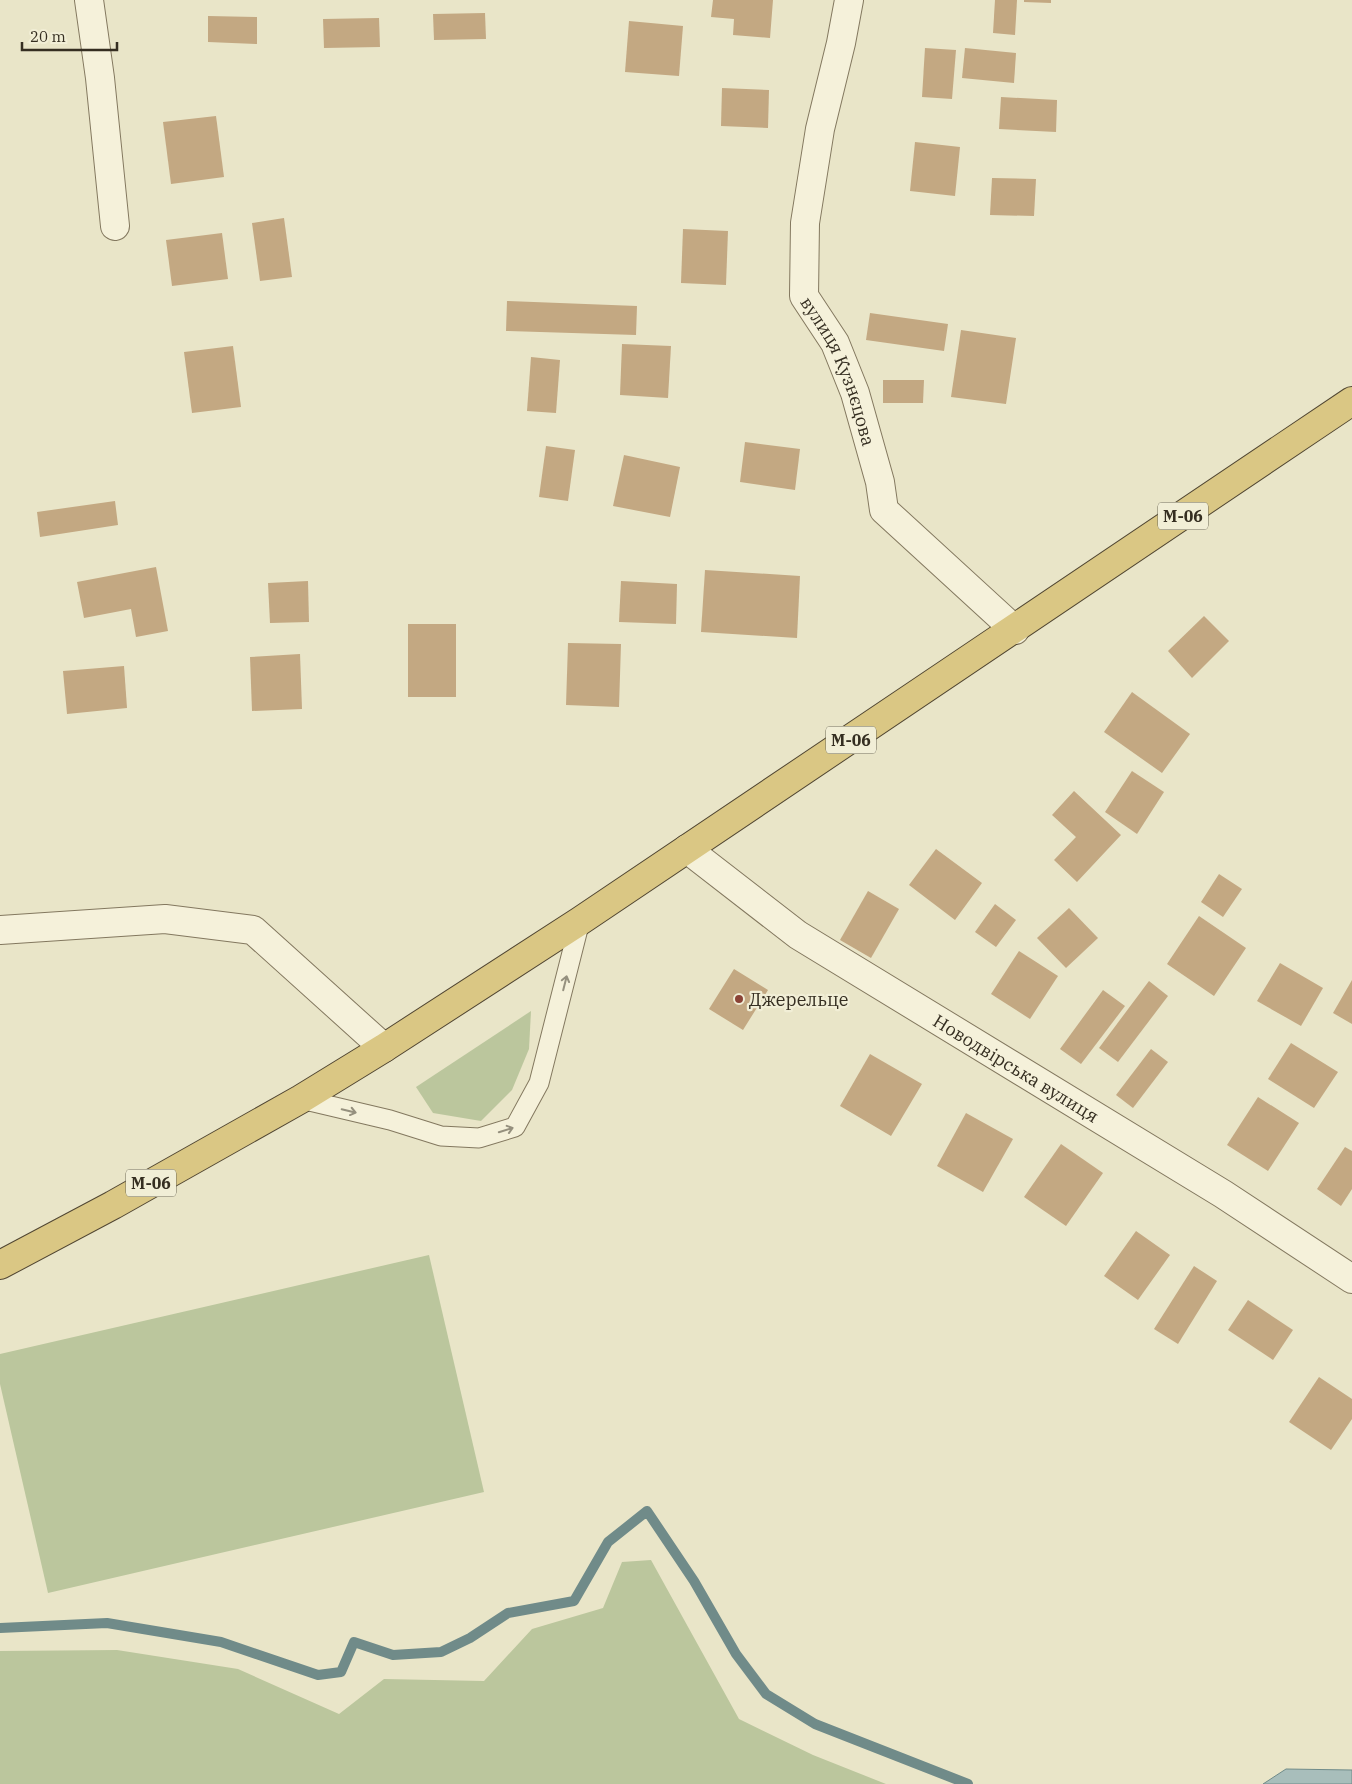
<svg xmlns="http://www.w3.org/2000/svg" width="1352" height="1784" viewBox="0 0 1352 1784" font-family="'IBM Plex Serif',serif">
  <style>
    .green { fill: #bbc69d }
    .water { fill: #a8bebb; stroke: #708b89 }
    .lines { fill: none; stroke-linecap: round; stroke-linejoin: round }
    .stream { stroke: #708b89; stroke-width: 10 }
    .building { fill: #c3a882 }
    .service-casing { stroke: #83785f; stroke-width: 21 }
    .minor-casing { stroke: #83785f; stroke-width: 30 }
    .trunk-casing { stroke: #514632; stroke-width: 30 }
    .service { stroke: #f5f1da; stroke-width: 19 }
    .minor { stroke: #f5f1da; stroke-width: 28 }
    .trunk { stroke: #dac784; stroke-width: 28 }
    .oneway { stroke: #95907e }
    .poi-dot { fill: #8b4336; stroke: #f1eed6; stroke-width: 2 }
    .labels { text-anchor: middle; dominant-baseline: central; stroke-width: 4.5; stroke-linejoin: round; paint-order: stroke }
    .shield { fill: #f1eed6; stroke: #6d6857; stroke-width: 1 }
    .shield-label { font-size: 16px; font-weight: bold; fill: #352e21 }
    .street-label { font-size: 18px; fill: #352e21; stroke: #f1eed6 }
    .poi-label { font-size: 18px; fill: #352e21; stroke: #f1eed6; text-anchor: start }
  </style>
  <rect width="100%" height="100%" fill="#e9e5c8"/>
  <!-- green -->
  <g class="green">
    <path d="M 531,1011 L 529,1049 L 512,1090 L 481,1121 L 433,1113 L 416,1087 Z"/>
    <path d="M 429,1255 L 484,1492 L 48,1593 L 0,1384 L 0,1354 Z"/>
    <path d="M 651,1560 L 739,1719 L 813,1755 L 886,1784 L 0,1784 L 0,1651 L 117,1650 L 238,1669 L 339,1714 L 384,1679 L 484,1681 L 532,1629 L 603,1608 L 622,1562 Z"/>
  </g>
  <!-- water -->
  <path class="water" d="M 1286,1769 L 1352,1770 L 1352,1784 L 1263,1784 Z"/>
  <g class="lines">
    <!-- stream -->
    <path class="stream" d="M 0,1628 L 107,1623 L 221,1642 L 318,1675 L 341,1672 L 354,1642 L 393,1655 L 441,1652 L 470,1638 L 508,1613 L 574,1601 L 608,1542 L 647,1511 L 694,1581 L 736,1654 L 766,1694 L 815,1724 L 968,1784"/>
  </g>
  <!-- building -->
  <g class="building">
    <path d="M 713,0 L 773,0 L 770,38 L 733,35 L 734,19 L 711,17 Z"/>
    <path d="M 995,0 L 1017,0 L 1015,35 L 993,33 Z"/>
    <path d="M 1024,0 L 1051,0 L 1051,3 L 1024,2 Z"/>
    <path d="M 485,13 L 486,39 L 434,40 L 433,14 Z"/>
    <path d="M 208,16 L 257,17 L 257,44 L 208,42 Z"/>
    <path d="M 379,18 L 380,47 L 324,48 L 323,19 Z"/>
    <path d="M 629,21 L 683,26 L 679,76 L 625,72 Z"/>
    <path d="M 925,48 L 956,50 L 952,99 L 922,97 Z"/>
    <path d="M 965,48 L 1016,53 L 1014,83 L 962,78 Z"/>
    <path d="M 722,88 L 769,90 L 768,128 L 721,126 Z"/>
    <path d="M 1001,97 L 1057,100 L 1056,132 L 999,129 Z"/>
    <path d="M 216,116 L 224,177 L 171,184 L 163,122 Z"/>
    <path d="M 915,142 L 960,147 L 955,196 L 910,191 Z"/>
    <path d="M 992,178 L 1036,179 L 1034,216 L 990,215 Z"/>
    <path d="M 284,218 L 292,277 L 260,281 L 252,223 Z"/>
    <path d="M 683,229 L 728,231 L 726,285 L 681,283 Z"/>
    <path d="M 222,233 L 228,279 L 172,286 L 166,240 Z"/>
    <path d="M 507,301 L 637,306 L 636,335 L 506,331 Z"/>
    <path d="M 870,313 L 948,324 L 944,351 L 866,340 Z"/>
    <path d="M 961,330 L 1016,338 L 1006,404 L 951,397 Z"/>
    <path d="M 622,344 L 671,346 L 668,398 L 620,395 Z"/>
    <path d="M 233,346 L 241,407 L 192,413 L 184,352 Z"/>
    <path d="M 531,357 L 560,360 L 556,413 L 527,411 Z"/>
    <path d="M 883,380 L 924,380 L 923,403 L 883,403 Z"/>
    <path d="M 745,442 L 800,449 L 795,490 L 740,482 Z"/>
    <path d="M 546,446 L 575,450 L 568,501 L 539,497 Z"/>
    <path d="M 624,455 L 680,467 L 670,517 L 613,506 Z"/>
    <path d="M 115,501 L 118,525 L 40,537 L 37,512 Z"/>
    <path d="M 156,567 L 168,631 L 136,637 L 131,609 L 84,618 L 77,582 Z"/>
    <path d="M 705,570 L 800,576 L 797,638 L 701,632 Z"/>
    <path d="M 308,581 L 309,622 L 270,623 L 268,583 Z"/>
    <path d="M 621,581 L 677,584 L 676,624 L 619,622 Z"/>
    <path d="M 1204,616 L 1229,641 L 1192,678 L 1168,651 Z"/>
    <rect x="408" y="624" width="48" height="73"/>
    <path d="M 568,643 L 621,644 L 619,707 L 566,705 Z"/>
    <path d="M 300,654 L 302,709 L 252,711 L 250,657 Z"/>
    <path d="M 124,666 L 127,708 L 67,714 L 63,671 Z"/>
    <path d="M 1132,692 L 1190,734 L 1162,773 L 1104,732 Z"/>
    <path d="M 1132,771 L 1164,792 L 1137,834 L 1105,812 Z"/>
    <path d="M 1074,791 L 1121,835 L 1077,882 L 1054,860 L 1076,837 L 1052,815 Z"/>
    <path d="M 936,849 L 982,883 L 955,920 L 909,885 Z"/>
    <path d="M 1219,874 L 1242,889 L 1223,917 L 1201,902 Z"/>
    <path d="M 868,891 L 899,909 L 871,958 L 840,940 Z"/>
    <path d="M 995,904 L 1016,920 L 996,947 L 975,932 Z"/>
    <path d="M 1069,908 L 1098,938 L 1066,968 L 1037,938 Z"/>
    <path d="M 1199,916 L 1246,948 L 1214,996 L 1167,964 Z"/>
    <path d="M 1019,951 L 1058,976 L 1030,1019 L 991,994 Z"/>
    <path d="M 1280,963 L 1323,988 L 1301,1026 L 1257,1001 Z"/>
    <path d="M 734,969 L 768,990 L 743,1030 L 709,1009 Z"/>
    <path d="M 1352,980 L 1352,1024 L 1333,1013 Z"/>
    <path d="M 1149,981 L 1168,996 L 1118,1062 L 1099,1048 Z"/>
    <path d="M 1103,990 L 1125,1006 L 1081,1064 L 1060,1049 Z"/>
    <path d="M 1291,1043 L 1338,1072 L 1314,1108 L 1268,1079 Z"/>
    <path d="M 1151,1049 L 1168,1062 L 1133,1108 L 1116,1095 Z"/>
    <path d="M 870,1054 L 922,1084 L 891,1136 L 840,1106 Z"/>
    <path d="M 1258,1097 L 1299,1123 L 1268,1171 L 1227,1145 Z"/>
    <path d="M 966,1113 L 1013,1139 L 983,1192 L 937,1166 Z"/>
    <path d="M 1061,1144 L 1103,1173 L 1066,1226 L 1024,1197 Z"/>
    <path d="M 1345,1147 L 1352,1151 L 1352,1189 L 1341,1206 L 1317,1189 Z"/>
    <path d="M 1136,1231 L 1170,1255 L 1138,1300 L 1104,1276 Z"/>
    <path d="M 1194,1266 L 1217,1281 L 1178,1344 L 1154,1329 Z"/>
    <path d="M 1248,1300 L 1293,1330 L 1273,1360 L 1228,1330 Z"/>
    <path d="M 1319,1377 L 1352,1399 L 1352,1419 L 1331,1450 L 1289,1422 Z"/>
  </g>
  <g class="lines">
    <!-- service casing -->
    <g class="service-casing">
      <path id="service" d="M 301,1099 L 390,1120 L 441,1136 L 479,1138 L 515,1127 L 539,1083 L 580,921"/>
    </g>
    <!-- minor casing -->
    <g class="minor-casing">
      <g id="minor">
        <path d="M 89,0 L 100,78 L 115,226"/>
        <path id="s1" d="M 849,0 L 841,43 L 820,129 L 805,223 L 804,296 L 835,343 L 855,393 L 880,482 L 884,510 L 1015,630"/>
        <path id="s2" d="M 687,849 L 798,935 L 1223,1194 L 1352,1279"/>
        <path d="M 0,930 L 165,919 L 253,930 L 384,1048"/>
      </g>
    </g>
    <!-- trunk casing -->
    <g class="trunk-casing">
      <path id="trunk" d="M 0,1265 L 113,1205 L 301,1099 L 384,1048 L 580,921 L 1352,401"/>
    </g>
    <!-- service -->
    <use href="#service" class="service"/>
    <!-- minor -->
    <use href="#minor" class="minor"/>
    <!-- trunk -->
    <use href="#trunk" class="trunk"/>
  </g>
  <!-- one-way arrows -->
  <defs><path id="oneway-shaft" d="M-6 0H5M1.5-3L5.5 0L1.5 3" fill="none" stroke-width="1.6" stroke-linecap="round" stroke-linejoin="round" transform="scale(1.25)"/></defs>
  <g class="oneway">
    <use href="#oneway-shaft" transform="translate(565 983) rotate(-76)"/>
    <use href="#oneway-shaft" transform="translate(349 1111) rotate(13)"/>
    <use href="#oneway-shaft" transform="translate(506 1130) rotate(-17)"/>
  </g>
  <!-- markers -->
  <circle class="poi-dot" cx="739" cy="999" r="5"/>
  <g class="labels">
    <!-- shield labels -->
    <g class="shield">
      <rect x="1158" y="502.5" width="50" height="27" rx="4"/>
      <rect x="826" y="726.5" width="50" height="27" rx="4"/>
      <rect x="126" y="1169.5" width="50" height="27" rx="4"/>
    </g>
    <g class="shield-label">
      <text x="1183" y="516">М-06</text>
      <text x="851" y="740">М-06</text>
      <text x="151" y="1183">М-06</text>
    </g>
    <!-- street labels -->
    <g class="street-label">
      <text stroke="none"><textPath href="#s1" startOffset="384">вулиця Кузнєцова</textPath></text>
      <text stroke="none"><textPath href="#s2" startOffset="396">Новодвірська вулиця</textPath></text>
    </g>
    <!-- poi labels -->
    <g class="poi-label">
      <text x="749" y="999">Джерельце</text>
    </g>
  </g>
  <!-- scale -->
  <path d="M22 42v8h95v-8" fill="none" stroke="#352e21" stroke-width="2.5"/>
  <text x="30" y="42" font-size="15" fill="#352e21" stroke="#f1eed6" stroke-width="4" paint-order="stroke">20 m</text>
</svg>
